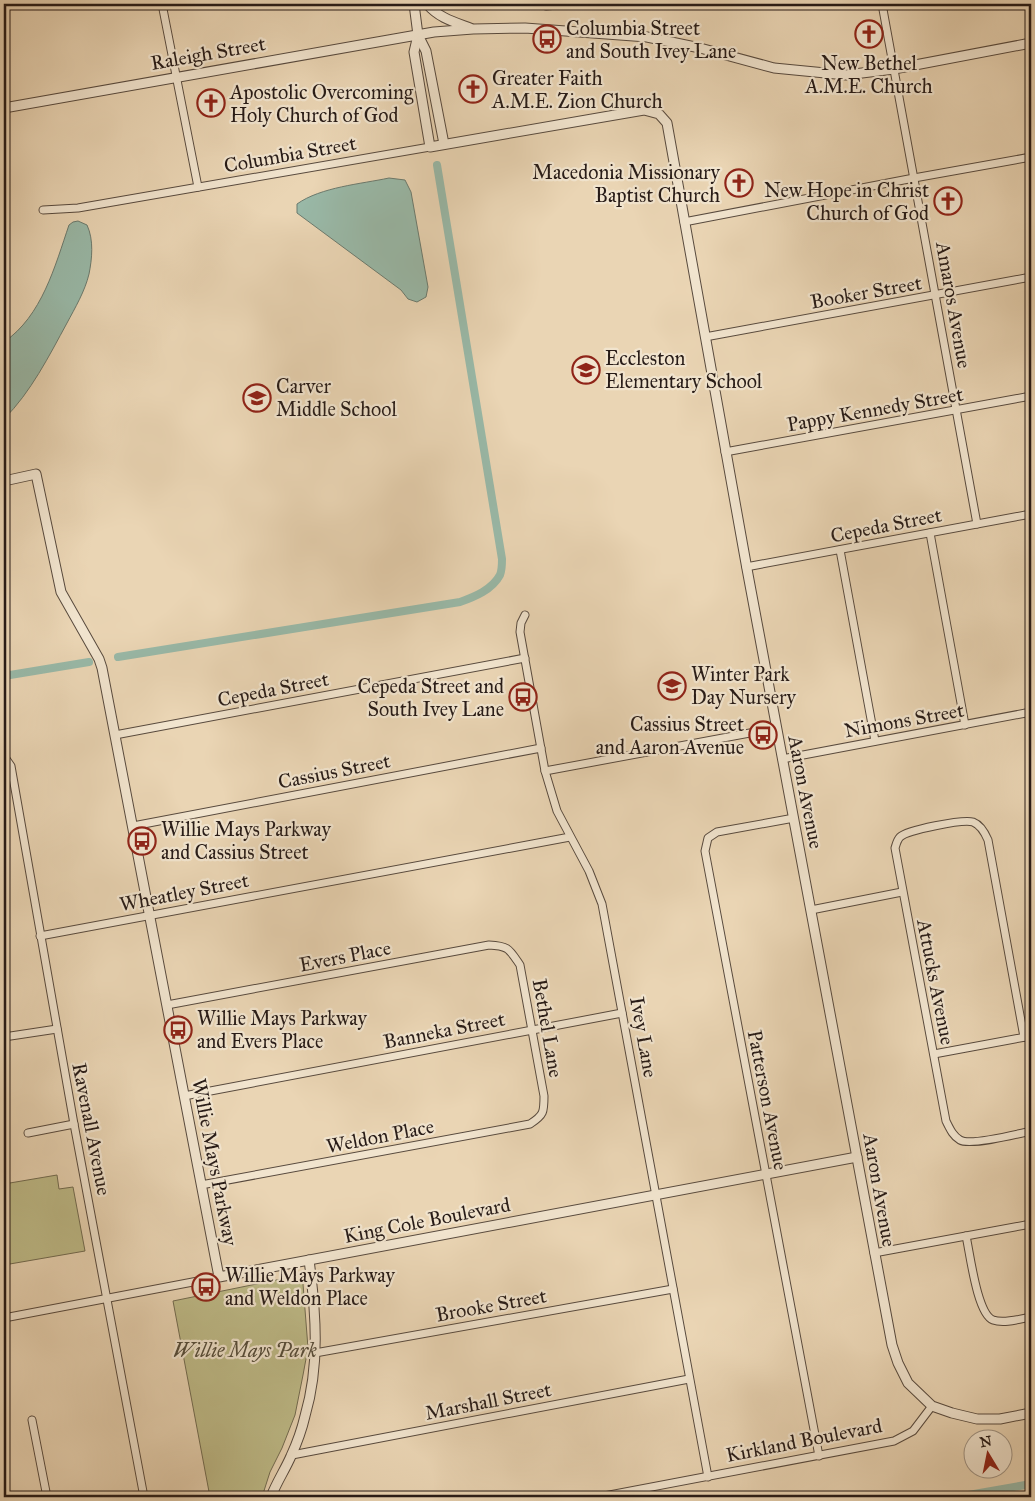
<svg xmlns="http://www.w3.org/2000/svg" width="1035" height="1501" viewBox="0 0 1035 1501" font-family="'IM FELL Great Primer',serif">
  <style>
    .green { fill: #bebb88; stroke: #726b50 }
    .water { fill: #99b9a8; stroke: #6b7a6e }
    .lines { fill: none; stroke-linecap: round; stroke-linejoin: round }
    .canal { stroke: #99b9a8; stroke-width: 8 }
    .minor-casing { stroke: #584a3e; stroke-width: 9 }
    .tertiary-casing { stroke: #584a3e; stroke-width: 11 }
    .minor { stroke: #f1e4ce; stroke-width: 7 }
    .tertiary { stroke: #f1e4ce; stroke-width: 9 }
    .labels { text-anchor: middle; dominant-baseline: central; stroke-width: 4.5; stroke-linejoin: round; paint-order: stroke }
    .poi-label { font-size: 20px; fill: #271b17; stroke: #f1e4ce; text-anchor: start }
    .street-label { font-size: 20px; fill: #271b17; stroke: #f1e4ce }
    .park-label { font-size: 20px; font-style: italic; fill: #544b39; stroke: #f1e4ce }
  </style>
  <rect width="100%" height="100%" fill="#ead5b4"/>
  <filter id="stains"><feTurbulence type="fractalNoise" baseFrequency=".004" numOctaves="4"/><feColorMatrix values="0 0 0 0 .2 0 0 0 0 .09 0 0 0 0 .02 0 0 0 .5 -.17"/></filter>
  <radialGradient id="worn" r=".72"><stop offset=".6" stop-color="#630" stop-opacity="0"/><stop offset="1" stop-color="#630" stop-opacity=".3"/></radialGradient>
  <!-- green -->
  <g class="green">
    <path d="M 57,1175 L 59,1189 L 73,1187 L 85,1251 L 4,1265 L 4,1184 Z"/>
    <path d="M 291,1277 L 298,1278 L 303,1284 L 308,1348 L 303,1375 L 295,1415 L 282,1448 L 270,1472 L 262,1497 L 210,1497 L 173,1301 Z"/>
  </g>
  <!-- water -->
  <g class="water">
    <path d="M 389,178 L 405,180 L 411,192 L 428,287 L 426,297 L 417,302 L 408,299 L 401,290 L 297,213 L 297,204 C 321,187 361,184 389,178 Z"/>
    <path d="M 78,221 L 87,225 C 94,240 92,259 89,274 C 85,291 75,308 67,323 C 49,356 31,392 4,419 L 4,342 C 42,316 55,266 69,225 L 73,222 Z"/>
  </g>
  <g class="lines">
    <!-- canal -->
    <g class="canal">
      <path d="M 118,657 L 460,602 C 474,597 492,590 500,575 C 502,570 502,563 502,559 L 437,165"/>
      <path d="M 4,676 L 89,662"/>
      <path d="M 957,1497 L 1031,1484"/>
    </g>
    <!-- minor casing -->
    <g class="minor-casing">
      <g id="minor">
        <path d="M 162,4 L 198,187"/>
        <path d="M 882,4 L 977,524"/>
        <path d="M 546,6 L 571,4"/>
        <path d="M 43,210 L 78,208 L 430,147"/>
        <path d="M 684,222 L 914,178 L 1031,157"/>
        <path d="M 705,337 L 1031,277"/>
        <path d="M 725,452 L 1031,396"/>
        <path d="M 930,533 L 965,725"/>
        <path d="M 840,550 L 875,741"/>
        <path d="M 746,567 L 1031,514"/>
        <path d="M 525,615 L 521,623 L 520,632 L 545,771 L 557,811 L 589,871 L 602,904 L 708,1477"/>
        <path d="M 115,735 L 525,658"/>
        <path d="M 4,756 L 11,766 L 74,1124 L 144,1497"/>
        <path d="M 782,759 L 1031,712"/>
        <path d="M 545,771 L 777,728"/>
        <path d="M 794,818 L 717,832 L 708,838 L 705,851 L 819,1456"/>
        <path d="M 133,826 L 541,748"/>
        <path d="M 811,910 L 902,892"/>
        <path d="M 40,936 L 570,837"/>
        <path d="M 167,1005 L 489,945 C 509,946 509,949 520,965 L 544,1096 C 544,1112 544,1115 530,1124 L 201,1185"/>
        <path d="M 4,1037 L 57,1029"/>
        <path d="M 1024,1037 L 988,840 C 985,833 981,825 973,822 C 963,819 907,830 900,837 C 897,840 896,845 895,848 L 946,1121 C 950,1129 953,1136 960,1140 C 970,1146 1018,1134 1031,1131"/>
        <path d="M 934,1054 L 1031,1036"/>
        <path d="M 184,1096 L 622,1013"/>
        <path d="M 28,1133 L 74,1124"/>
        <path d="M 966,1236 C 970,1253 977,1314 993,1320 C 1004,1324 1020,1319 1031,1317"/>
        <path d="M 874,1253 L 1031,1224"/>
        <path d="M 4,1318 L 219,1277"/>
        <path d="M 315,1353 L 673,1289"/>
        <path d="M 32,1420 L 47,1497"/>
        <path d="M 292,1455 L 689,1379"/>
        <path d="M 599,1497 L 894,1441 L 913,1431 L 932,1406"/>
      </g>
    </g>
    <!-- tertiary casing -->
    <g class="tertiary-casing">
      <g id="tertiary">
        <path d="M 414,4 L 418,35 L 414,52 L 430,147 L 644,110 L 659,114 L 667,123 L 747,569 L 892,1345 L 898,1363 L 908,1383 L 932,1406 L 952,1413 L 977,1419 L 1000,1419 L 1031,1413"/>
        <path d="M 427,4 C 439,18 454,22 470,28"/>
        <path d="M 418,35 L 426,51 L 444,144"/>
        <path d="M 4,108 L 366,44 L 434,32 L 473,29 L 525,28 L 647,37 L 700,48 L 774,68 L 846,75 L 894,69 L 1031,43"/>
        <path d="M 4,481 L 36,474 L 61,592 L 99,659 L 102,668 L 219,1277 L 857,1157"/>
        <path d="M 271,1497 C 276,1483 285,1470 291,1456 C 297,1443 302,1429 305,1416 C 320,1365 316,1313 309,1260"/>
      </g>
    </g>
    <!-- minor -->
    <use href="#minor" class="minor"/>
    <!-- tertiary -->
    <use href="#tertiary" class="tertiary"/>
  </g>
  <!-- icons -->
  <defs>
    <g id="church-ring" transform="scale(1.4375)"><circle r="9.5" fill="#f1e4ce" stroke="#8f2418" stroke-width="1.5"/><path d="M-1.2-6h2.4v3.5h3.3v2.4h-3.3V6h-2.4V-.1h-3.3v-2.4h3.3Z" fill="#8f2418"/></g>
    <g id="bus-ring" transform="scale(1.4375)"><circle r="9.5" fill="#f1e4ce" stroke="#8f2418" stroke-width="1.5"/><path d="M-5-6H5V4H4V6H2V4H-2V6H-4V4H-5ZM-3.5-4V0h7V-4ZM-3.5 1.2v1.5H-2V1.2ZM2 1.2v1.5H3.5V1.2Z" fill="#8f2418"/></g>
    <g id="school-ring" transform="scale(1.4375)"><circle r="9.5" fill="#f1e4ce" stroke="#8f2418" stroke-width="1.5"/><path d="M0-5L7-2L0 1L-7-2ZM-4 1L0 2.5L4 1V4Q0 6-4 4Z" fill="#8f2418"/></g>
  </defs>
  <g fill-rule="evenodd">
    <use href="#church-ring" x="869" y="34"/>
    <use href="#bus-ring" x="547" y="39"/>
    <use href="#church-ring" x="473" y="89"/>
    <use href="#church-ring" x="211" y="103"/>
    <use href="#church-ring" x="739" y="183"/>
    <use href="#church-ring" x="948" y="201"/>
    <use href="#school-ring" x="586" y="370"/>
    <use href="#school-ring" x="257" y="398"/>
    <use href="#school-ring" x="672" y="686"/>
    <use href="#bus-ring" x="523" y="697"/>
    <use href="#bus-ring" x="763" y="735"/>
    <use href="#bus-ring" x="142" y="841"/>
    <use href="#bus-ring" x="178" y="1030"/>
    <use href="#bus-ring" x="206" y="1287"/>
  </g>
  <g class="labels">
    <!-- poi labels -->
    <g class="poi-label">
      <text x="566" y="28">Columbia Street<tspan x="566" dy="23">and South Ivey Lane</tspan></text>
      <text x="869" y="63" text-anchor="middle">New Bethel<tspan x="869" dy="23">A.M.E. Church</tspan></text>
      <text x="492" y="78">Greater Faith<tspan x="492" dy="23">A.M.E. Zion Church</tspan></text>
      <text x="230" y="92">Apostolic Overcoming<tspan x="230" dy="23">Holy Church of God</tspan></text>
      <text x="720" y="172" text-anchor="end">Macedonia Missionary<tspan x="720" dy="23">Baptist Church</tspan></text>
      <text x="929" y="190" text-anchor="end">New Hope in Christ<tspan x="929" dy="23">Church of God</tspan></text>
      <text x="605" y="358">Eccleston<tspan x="605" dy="23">Elementary School</tspan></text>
      <text x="276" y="386">Carver<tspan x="276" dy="23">Middle School</tspan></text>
      <text x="691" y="674">Winter Park<tspan x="691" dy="23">Day Nursery</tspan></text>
      <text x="504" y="686" text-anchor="end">Cepeda Street and<tspan x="504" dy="23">South Ivey Lane</tspan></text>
      <text x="744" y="724" text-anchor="end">Cassius Street<tspan x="744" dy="23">and Aaron Avenue</tspan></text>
      <text x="161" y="829">Willie Mays Parkway<tspan x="161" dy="23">and Cassius Street</tspan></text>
      <text x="197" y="1018">Willie Mays Parkway<tspan x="197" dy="23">and Evers Place</tspan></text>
      <text x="225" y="1275">Willie Mays Parkway<tspan x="225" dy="23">and Weldon Place</tspan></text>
    </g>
    <!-- street labels -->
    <g class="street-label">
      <text transform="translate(208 53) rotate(-10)">Raleigh Street</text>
      <text transform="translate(290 154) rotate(-10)">Columbia Street</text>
      <text transform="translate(866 292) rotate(-10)">Booker Street</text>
      <text transform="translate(954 305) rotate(80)">Amaros Avenue</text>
      <text transform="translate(875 409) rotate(-10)">Pappy Kennedy Street</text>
      <text transform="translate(886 525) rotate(-11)">Cepeda Street</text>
      <text transform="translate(273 689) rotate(-11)">Cepeda Street</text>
      <text transform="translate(904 720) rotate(-10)">Nimons Street</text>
      <text transform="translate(334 771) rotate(-11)">Cassius Street</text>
      <text transform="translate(806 792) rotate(79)">Aaron Avenue</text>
      <text transform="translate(184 892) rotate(-11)">Wheatley Street</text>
      <text transform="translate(345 956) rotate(-11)">Evers Place</text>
      <text transform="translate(936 982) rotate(79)">Attucks Avenue</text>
      <text transform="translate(548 1028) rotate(80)">Bethel Lane</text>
      <text transform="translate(444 1030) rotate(-11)">Banneka Street</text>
      <text transform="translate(644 1037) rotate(80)">Ivey Lane</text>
      <text transform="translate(768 1100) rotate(79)">Patterson Avenue</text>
      <text transform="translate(92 1129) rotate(79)">Ravenall Avenue</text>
      <text transform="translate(380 1136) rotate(-11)">Weldon Place</text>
      <text transform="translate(215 1162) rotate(79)">Willie Mays Parkway</text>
      <text transform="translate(880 1190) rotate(80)">Aaron Avenue</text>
      <text transform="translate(427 1220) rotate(-11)">King Cole Boulevard</text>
      <text transform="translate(491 1305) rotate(-10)">Brooke Street</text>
      <text transform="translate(488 1401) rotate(-11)">Marshall Street</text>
      <text transform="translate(804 1440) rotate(-11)">Kirkland Boulevard</text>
    </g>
    <!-- park labels -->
    <g class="park-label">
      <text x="245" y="1350">Willie Mays Park</text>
    </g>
  </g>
  <!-- margin -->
  <rect width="1035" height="1501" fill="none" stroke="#ead5b4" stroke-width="20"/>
  <rect x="5" y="5" width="1025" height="1491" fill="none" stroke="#271b17" stroke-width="2.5"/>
  <rect x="10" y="10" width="1015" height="1481" fill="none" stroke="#271b17"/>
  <!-- north arrow -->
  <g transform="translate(988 1454) rotate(350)"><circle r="24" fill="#f1e4ce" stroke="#a09485"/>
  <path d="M0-4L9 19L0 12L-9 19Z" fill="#8f2418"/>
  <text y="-8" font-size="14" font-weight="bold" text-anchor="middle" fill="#271b17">N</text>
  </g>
  <rect width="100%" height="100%" filter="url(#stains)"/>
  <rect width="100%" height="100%" fill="url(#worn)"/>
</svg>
